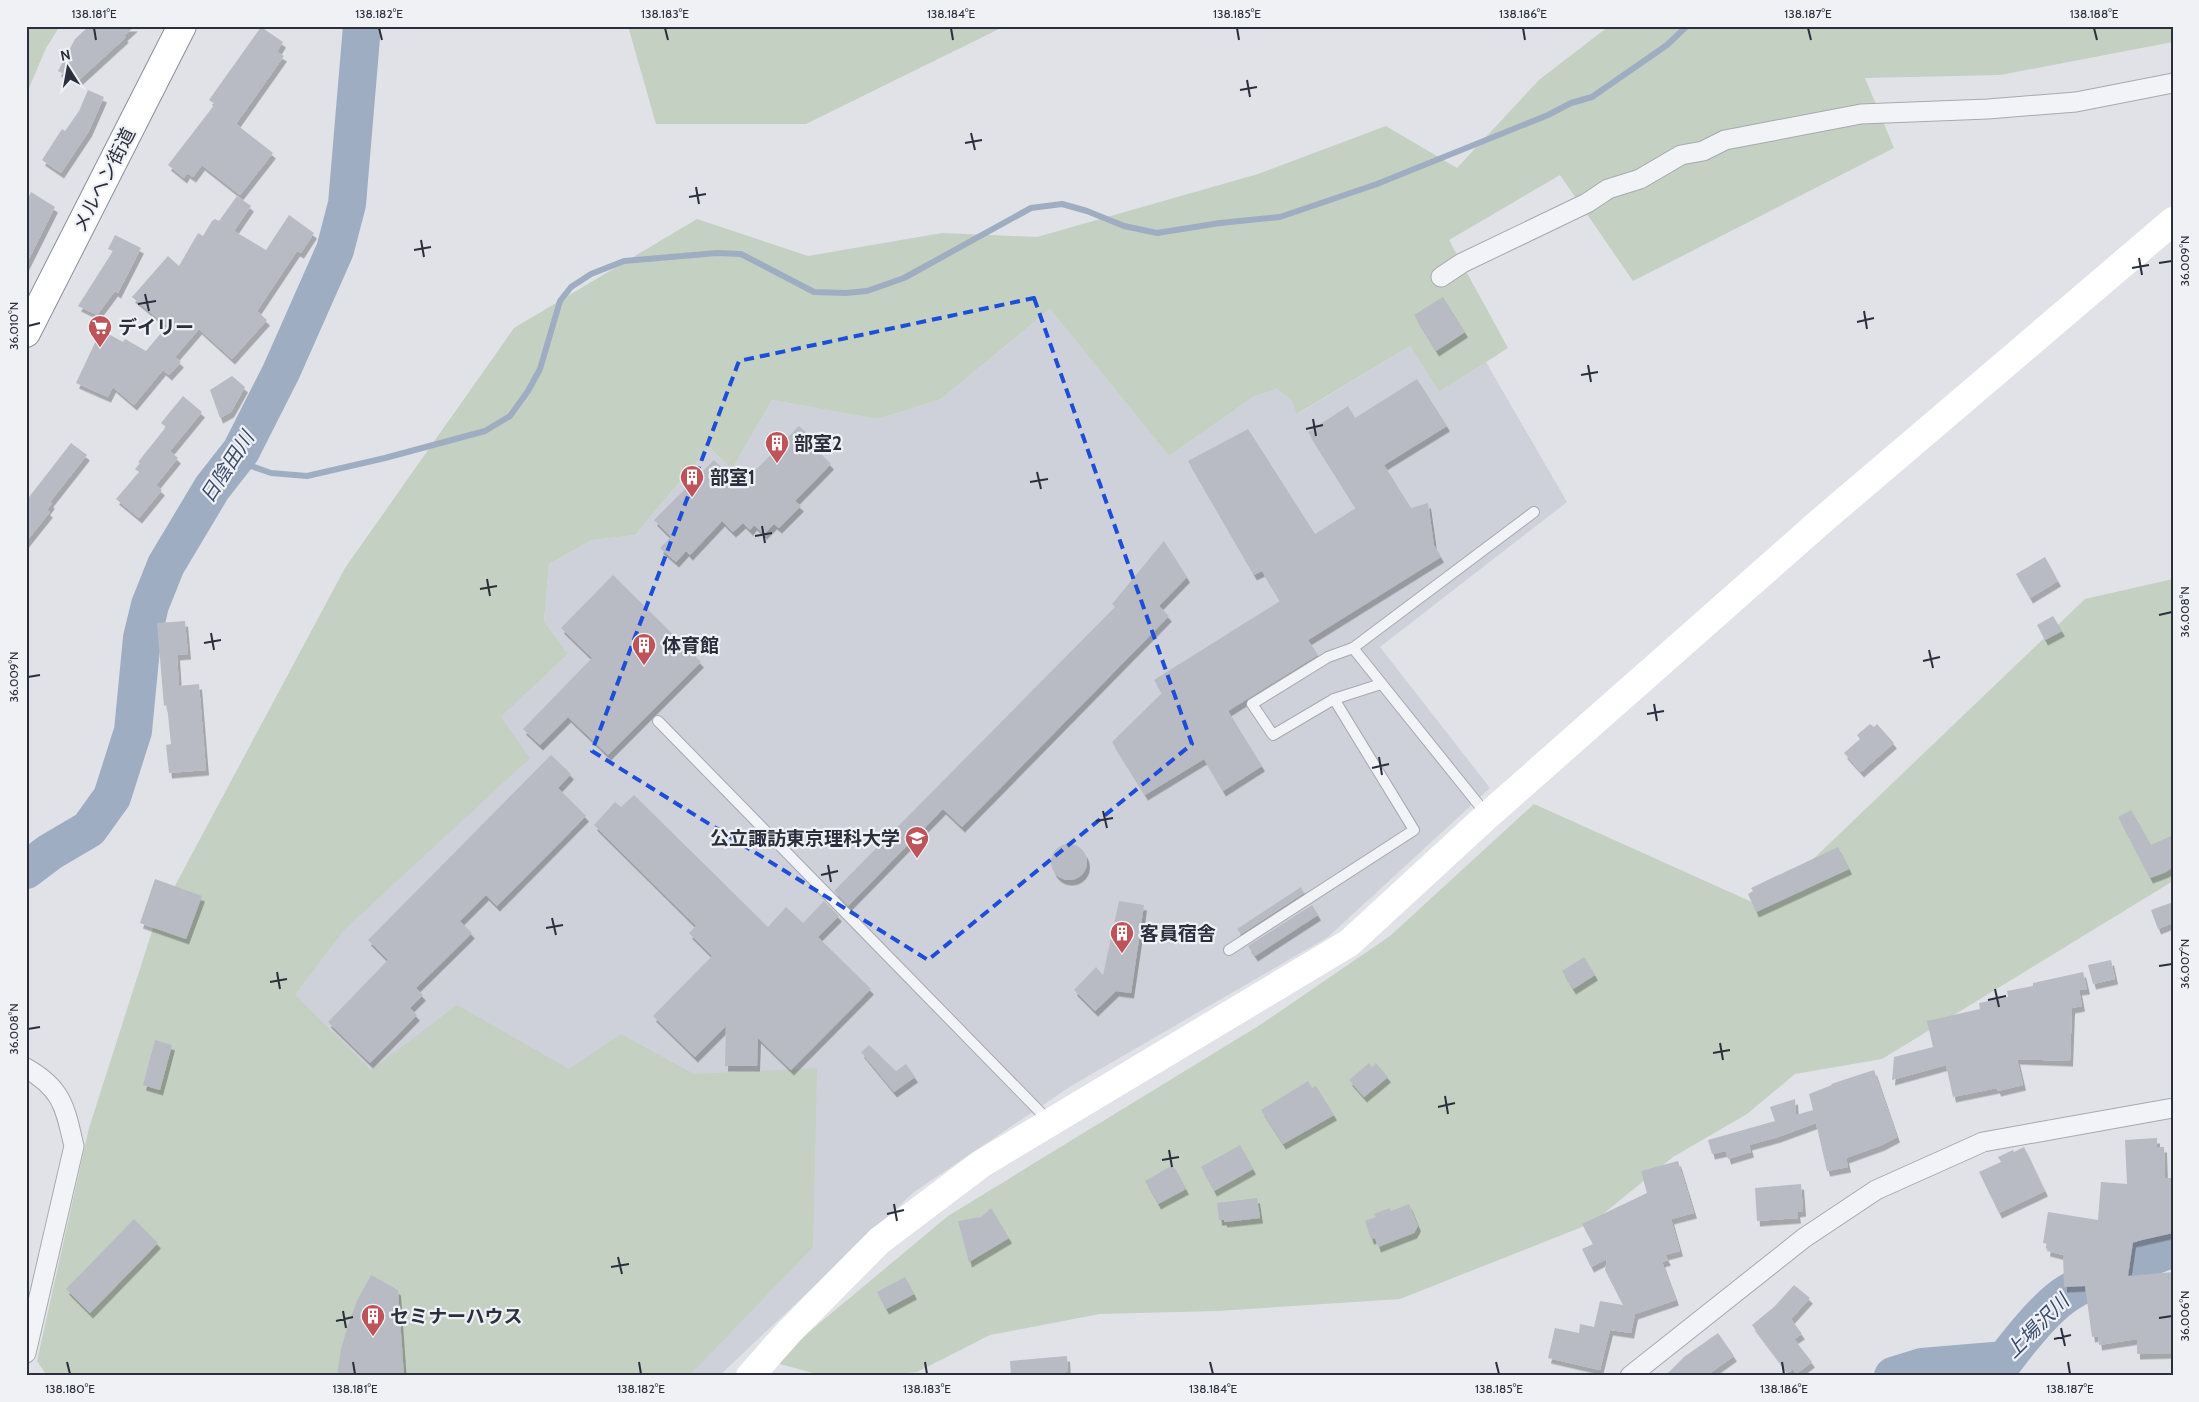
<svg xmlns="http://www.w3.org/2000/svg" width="2199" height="1402" viewBox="0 0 2199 1402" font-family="Cabin,'Noto Sans JP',sans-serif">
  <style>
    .built { fill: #ced1d9 }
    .green { fill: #c4d0c2 }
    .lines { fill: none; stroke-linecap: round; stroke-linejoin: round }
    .stream { stroke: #9fadc3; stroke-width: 6 }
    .river { stroke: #9fadc3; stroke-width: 38 }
    .building { fill: #b8bbc3; filter: url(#shadow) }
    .lane-casing { stroke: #a6a9b1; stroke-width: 12 }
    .street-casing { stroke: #a6a9b1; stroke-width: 21 }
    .highway-casing { stroke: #898f9c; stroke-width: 30 }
    .lane { stroke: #f2f3f6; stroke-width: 10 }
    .street { stroke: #f2f3f6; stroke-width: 19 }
    .secondary { stroke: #fff; stroke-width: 28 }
    .highway { stroke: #fff; stroke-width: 28 }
    .marked { fill: none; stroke: #1d4ed8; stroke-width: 4; stroke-dasharray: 10 6; stroke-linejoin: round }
    .ticks { fill: none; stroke: #2b2f3d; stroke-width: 2 }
    .labels { text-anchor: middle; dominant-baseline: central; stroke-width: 4.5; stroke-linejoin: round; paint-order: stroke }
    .street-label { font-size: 19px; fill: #2b2f3d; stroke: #eff1f5 }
    .poi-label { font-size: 19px; font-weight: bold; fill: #2b2f3d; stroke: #eff1f5; text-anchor: start }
    .water-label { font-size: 20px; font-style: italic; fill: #3a4b6c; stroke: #eff1f5 }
    .neatline { fill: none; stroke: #2b2f3d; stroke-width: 2 }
    .ticks-label { font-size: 12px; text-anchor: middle; fill: #2b2f3d }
  </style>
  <defs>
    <filter id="shadow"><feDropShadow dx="3" dy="5.5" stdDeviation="0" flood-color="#0004"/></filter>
  </defs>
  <rect width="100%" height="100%" fill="#e0e2e7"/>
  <!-- built -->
  <path class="built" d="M 1050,309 L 1169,456 L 1253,397 L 1277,389 L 1292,401 L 1298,414 L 1410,346 L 1439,392 L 1486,362 L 1567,502 L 1380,647 L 1490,788 L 1328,937 L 1071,1086 L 914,1192 L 719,1376 L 269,1376 L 295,995 L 501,717 L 568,654 L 544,621 L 549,564 L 592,540 L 635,535 L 709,447 L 732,469 L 772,400 L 878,419 L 941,399 Z"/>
  <!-- green -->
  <g class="green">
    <path d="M 26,26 L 60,26 L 46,48 L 26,95 Z"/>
    <path d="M 628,26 L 1005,26 L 806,124 L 656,124 Z"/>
    <path d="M 1609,26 L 2173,26 L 2173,42 L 2000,75 L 1865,78 L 1894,148 L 1633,281 L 1560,175 L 1449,240 L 1508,348 L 1439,392 L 1410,346 L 1297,414 L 1292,401 L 1277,389 L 1253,397 L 1169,456 L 1050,309 L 941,399 L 878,419 L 772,400 L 732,469 L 709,447 L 635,535 L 592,540 L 549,564 L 544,621 L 568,654 L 501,717 L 530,758 L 344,930 L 295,995 L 371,1070 L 457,1005 L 569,1069 L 621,1034 L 694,1074 L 817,1068 L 813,1247 L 689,1376 L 47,1376 L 37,1361 L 89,1128 L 154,925 L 345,568 L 514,328 L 697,219 L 808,256 L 942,233 L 1037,237 L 1258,174 L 1386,126 L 1457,168 L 1539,80 Z"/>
    <path d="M 2173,579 L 2173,881 L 1882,1059 L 1795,1074 L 1747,1114 L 1673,1157 L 1592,1223 L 1400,1299 L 1217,1311 L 1100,1314 L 990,1335 L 917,1372 L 876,1376 L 824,1376 L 773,1362 L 948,1216 L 1260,1025 L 1390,936 L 1534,804 L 1763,907 L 2085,599 Z"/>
  </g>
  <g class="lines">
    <!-- stream -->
    <path class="stream" d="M 234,460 L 271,473 L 307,476 L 385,458 L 485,431 L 510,416 L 528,391 L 540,369 L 560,301 L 571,287 L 591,274 L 624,261 L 717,253 L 741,254 L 814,292 L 846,293 L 867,291 L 904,278 L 1031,208 L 1062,204 L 1087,211 L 1124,226 L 1157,233 L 1220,223 L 1280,217 L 1377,184 L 1548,115 L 1571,103 L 1592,97 L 1667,45 L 1687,26"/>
    <!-- river -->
    <g class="river">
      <path d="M 26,870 L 50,852 L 89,829 L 112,797 L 133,731 L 142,638 L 150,605 L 166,565 L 212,488 L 241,451 L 281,372 L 335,250 L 347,204 L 362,26"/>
      <path d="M 1893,1376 L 1922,1367 L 2005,1360 C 2020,1340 2047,1306 2068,1293 C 2100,1273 2138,1263 2173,1248"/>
    </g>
  </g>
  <!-- building -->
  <g class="building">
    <path d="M 89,26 L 135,26 L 124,36 L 126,37 L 78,81 L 58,71 L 75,39 Z"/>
    <path d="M 261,27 L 283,42 L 277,52 L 284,56 L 236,124 L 273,153 L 240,195 L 202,165 L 193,177 L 187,173 L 184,178 L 168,165 L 215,104 L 209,100 Z"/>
    <path d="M 88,90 L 104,97 L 89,131 L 61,173 L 42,160 L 62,129 L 65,131 L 79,111 Z"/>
    <path d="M 31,192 L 55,207 L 26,265 L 26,203 Z"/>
    <path d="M 237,196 L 251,206 L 234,231 L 266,250 L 289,215 L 314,233 L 301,253 L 297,251 L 257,311 L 267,320 L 232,359 L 199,329 L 175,357 L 181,362 L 169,375 L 163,370 L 134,405 L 113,387 L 108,397 L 76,383 L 101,330 L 123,342 L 125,339 L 146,351 L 167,326 L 132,297 L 168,256 L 179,266 L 198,233 L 203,236 L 212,221 L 215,219 L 219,221 Z"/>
    <path d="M 115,235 L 141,248 L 118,293 L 115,291 L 97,315 L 78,306 L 113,251 L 108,249 Z"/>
    <path d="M 1443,297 L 1465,332 L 1436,351 L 1414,315 Z"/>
    <path d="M 232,376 L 245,387 L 231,412 L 220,418 L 210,390 Z"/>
    <path d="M 1417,379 L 1447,426 L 1384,465 L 1411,508 L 1428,503 L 1434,545 L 1441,557 L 1308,640 L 1318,655 L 1228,711 L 1262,766 L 1223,791 L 1204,759 L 1145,795 L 1112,742 L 1162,693 L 1154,680 L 1280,601 L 1262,571 L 1254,575 L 1188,461 L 1248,429 L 1315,534 L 1356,508 L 1308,432 L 1348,406 L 1355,418 Z"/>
    <path d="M 183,396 L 202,412 L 170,451 L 178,458 L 156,485 L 162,490 L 139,518 L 116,499 L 139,472 L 135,469 L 140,463 L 138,462 L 166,427 L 161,423 Z"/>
    <path d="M 799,426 L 815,440 L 811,444 L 831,464 L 795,501 L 801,506 L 779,528 L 774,524 L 764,534 L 754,525 L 750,530 L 743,523 L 733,532 L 722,521 L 690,555 L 686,551 L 676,562 L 660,548 L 671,537 L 654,520 L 714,460 L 740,486 Z"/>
    <path d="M 71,443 L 87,455 L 50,502 L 52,503 L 47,510 L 50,512 L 26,542 L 26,501 Z"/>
    <path d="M 1164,541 L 1187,577 L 1159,606 L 1169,616 L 962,827 L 943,809 L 848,906 L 834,891 L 1115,607 L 1112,604 Z"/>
    <path d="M 2045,557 L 2058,581 L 2030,598 L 2016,574 Z"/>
    <path d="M 613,575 L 701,662 L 608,755 L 568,717 L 540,745 L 523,729 L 592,658 L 561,628 Z"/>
    <path d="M 2053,616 L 2062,631 L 2045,640 L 2037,625 Z"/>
    <path d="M 185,621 L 188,654 L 177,655 L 179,686 L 199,684 L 206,770 L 169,773 L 166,745 L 171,744 L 167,705 L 164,706 L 157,623 Z"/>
    <path d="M 1870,724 L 1874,727 L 1877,724 L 1894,743 L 1861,772 L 1844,753 L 1860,739 L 1857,735 Z"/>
    <path d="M 551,755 L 571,774 L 558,788 L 586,816 L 497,906 L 486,895 L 460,921 L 472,933 L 416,988 L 423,995 L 410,1008 L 417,1015 L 370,1063 L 328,1022 L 388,960 L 368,940 Z"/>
    <path d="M 634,795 L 768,927 L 786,907 L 803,923 L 824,901 L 839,916 L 818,937 L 871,989 L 791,1070 L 758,1038 L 757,1066 L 725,1066 L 726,1026 L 695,1057 L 653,1016 L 712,956 L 689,933 L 696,926 L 594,825 L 615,802 L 621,807 Z"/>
    <path d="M 2131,810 L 2151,845 L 2173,835 L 2173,867 L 2166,872 L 2150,878 L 2118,817 Z"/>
    <circle cx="1069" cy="862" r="18"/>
    <path d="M 1838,847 L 1849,869 L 1756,912 L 1748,894 L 1753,891 L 1751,888 Z"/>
    <path d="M 155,879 L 202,896 L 186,939 L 140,923 Z"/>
    <path d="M 1301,887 L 1304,893 L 1241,934 L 1237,929 Z"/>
    <path d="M 1119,901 L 1144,905 L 1131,993 L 1116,991 L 1095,1011 L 1074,990 L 1096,967 L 1103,975 Z"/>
    <path d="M 2173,902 L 2173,923 L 2158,929 L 2151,910 Z"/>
    <path d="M 1312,905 L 1318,915 L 1255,956 L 1248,946 Z"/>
    <path d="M 1584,957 L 1595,975 L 1573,989 L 1562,971 Z"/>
    <path d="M 2111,960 L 2115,979 L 2093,984 L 2088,965 Z"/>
    <path d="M 2083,972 L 2087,989 L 2079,990 L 2082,1006 L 2072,1008 L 2070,1061 L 2017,1059 L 2023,1085 L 1998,1091 L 1997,1088 L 1953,1097 L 1946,1065 L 1892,1080 L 1894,1057 L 1933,1047 L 1927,1021 L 1980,1009 L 1979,1003 L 2008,997 L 2007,991 L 2033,986 L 2033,983 Z"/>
    <path d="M 155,1040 L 172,1045 L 160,1090 L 143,1085 Z"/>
    <path d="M 869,1045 L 896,1071 L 906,1064 L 915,1077 L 894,1092 L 861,1052 Z"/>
    <path d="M 1369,1063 L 1372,1067 L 1376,1063 L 1388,1077 L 1364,1097 L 1349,1080 Z"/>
    <path d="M 1874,1070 L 1897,1137 L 1882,1145 L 1846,1158 L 1848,1167 L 1827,1171 L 1816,1123 L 1778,1137 L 1749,1145 L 1751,1152 L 1728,1159 L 1726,1151 L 1712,1154 L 1708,1140 L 1775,1121 L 1770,1107 L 1795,1099 L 1796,1115 L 1813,1110 L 1809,1094 L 1832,1085 L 1831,1084 Z"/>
    <path d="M 1308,1081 L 1312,1088 L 1316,1086 L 1334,1115 L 1283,1144 L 1261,1110 Z"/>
    <path d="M 2157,1138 L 2157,1147 L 2164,1147 L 2165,1178 L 2173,1178 L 2173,1233 L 2133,1242 L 2128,1276 L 2173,1272 L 2173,1353 L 2137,1354 L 2137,1339 L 2099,1345 L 2098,1336 L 2092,1337 L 2085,1286 L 2064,1287 L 2063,1255 L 2047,1251 L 2048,1244 L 2043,1243 L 2048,1212 L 2098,1220 L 2101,1182 L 2127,1184 L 2125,1140 Z"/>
    <path d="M 1240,1145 L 1253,1169 L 1214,1191 L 1201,1167 Z"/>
    <path d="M 2024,1147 L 2045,1191 L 1999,1213 L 1979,1172 L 2001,1162 L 1998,1157 L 2013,1150 L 2014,1152 Z"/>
    <path d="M 1678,1161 L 1694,1213 L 1671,1219 L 1680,1251 L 1665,1255 L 1668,1260 L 1662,1262 L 1676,1300 L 1635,1314 L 1631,1333 L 1610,1330 L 1600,1370 L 1548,1358 L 1555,1328 L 1579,1333 L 1580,1324 L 1594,1327 L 1600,1301 L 1623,1305 L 1605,1270 L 1607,1259 L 1591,1267 L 1582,1249 L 1593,1244 L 1582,1224 L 1647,1193 L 1641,1171 Z"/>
    <path d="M 1173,1165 L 1186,1189 L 1158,1204 L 1145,1181 Z"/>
    <path d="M 1801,1184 L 1803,1211 L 1797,1212 L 1798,1218 L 1757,1221 L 1755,1188 Z"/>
    <path d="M 1257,1198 L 1260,1218 L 1224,1222 L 1224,1220 L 1219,1220 L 1217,1203 Z"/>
    <path d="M 1409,1204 L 1418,1226 L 1414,1233 L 1378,1247 L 1375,1238 L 1371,1239 L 1365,1221 L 1376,1217 L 1374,1214 L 1390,1208 L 1391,1211 Z"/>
    <path d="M 991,1208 L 1009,1238 L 969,1262 L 958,1221 L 981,1217 Z"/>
    <path d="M 134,1219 L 158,1243 L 90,1313 L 66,1289 Z"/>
    <path d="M 371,1275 L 398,1290 L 404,1376 L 337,1376 L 341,1349 L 348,1325 L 357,1301 Z"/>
    <path d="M 905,1277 L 914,1294 L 886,1309 L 877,1292 Z"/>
    <path d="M 1794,1285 L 1810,1298 L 1791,1319 L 1802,1334 L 1794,1339 L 1812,1362 L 1796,1374 L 1793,1369 L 1788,1373 L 1752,1325 L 1774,1307 Z"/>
    <path d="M 1718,1333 L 1734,1356 L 1706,1376 L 1665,1376 L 1684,1357 Z"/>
    <path d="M 1067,1356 L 1068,1372 L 1066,1372 L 1066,1376 L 1011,1376 L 1010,1361 Z"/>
  </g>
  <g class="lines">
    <!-- lane casing -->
    <g class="lane-casing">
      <g id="lane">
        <path d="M 1353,648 L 1487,815"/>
        <path d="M 1381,684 L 1334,699 L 1273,735 L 1252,704 L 1328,657 L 1353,648 L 1534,512"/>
        <path d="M 658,721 L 1049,1121"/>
        <path d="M 1229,950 L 1414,830 L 1334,699"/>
      </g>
    </g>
    <!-- street casing -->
    <g class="street-casing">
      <g id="street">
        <path d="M 1441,277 L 1462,263 L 1587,203 L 1608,189 L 1640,179 L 1681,155 L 1703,151 L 1725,140 L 1861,114 L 1988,109 L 2076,102 L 2173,83"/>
        <path d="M 26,1068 C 63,1089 65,1108 74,1146 L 26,1353"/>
        <path d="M 1630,1376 L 1804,1238 L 1876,1190 L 1983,1142 L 2173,1108"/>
      </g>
    </g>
    <!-- highway casing -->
    <g class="highway-casing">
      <path id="highway" d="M 26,333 L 182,26"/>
    </g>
    <!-- lane -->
    <use href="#lane" class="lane"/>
    <!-- street -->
    <use href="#street" class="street"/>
    <!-- secondary -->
    <path class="secondary" d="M 750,1376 L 789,1332 L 879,1241 L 981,1164 L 1349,943 L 1487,816 L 1820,522 L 2173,221"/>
    <!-- highway -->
    <use href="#highway" class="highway"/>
  </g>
  <!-- marked area -->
  <path class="marked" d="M 1034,298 L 1192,744 L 928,960 L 592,751 L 739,361 Z"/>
  <!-- ticks -->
  <path class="ticks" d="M 94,28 L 96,40M 379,28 L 382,40M 665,28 L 668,40M 951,28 L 953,40M 1237,28 L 1239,40M 1523,28 L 1525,40M 1808,28 L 1811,40M 2094,28 L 2097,40M 1247,80 L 1250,97M 1240,90 L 1257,87M 971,133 L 975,150M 965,143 L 982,140M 696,187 L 699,204M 689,197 L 706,194M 421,240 L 424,257M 414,250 L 431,247M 2139,258 L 2142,275M 2159,263 L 2172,261M 2132,268 L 2149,265M 145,294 L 149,311M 138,304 L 156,301M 1864,311 L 1867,329M 1857,322 L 1874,318M 28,326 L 40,323M 1588,365 L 1591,382M 1581,375 L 1598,372M 1313,419 L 1316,436M 1306,429 L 1323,425M 1037,472 L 1041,489M 1030,482 L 1048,479M 762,526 L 765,543M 755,536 L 772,533M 487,579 L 490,596M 480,589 L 497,586M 2159,615 L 2172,612M 211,633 L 214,650M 204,643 L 221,640M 1929,650 L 1933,668M 1923,661 L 1940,657M 28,677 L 40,675M 1654,704 L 1657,721M 1647,714 L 1664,711M 1379,757 L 1382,775M 1372,768 L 1389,764M 1103,811 L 1107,828M 1096,821 L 1113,818M 828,865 L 831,882M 821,875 L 838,871M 552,918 L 556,935M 546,928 L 563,925M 2159,966 L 2172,964M 277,972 L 280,989M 270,982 L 287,979M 1995,989 L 1999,1007M 1988,1000 L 2006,996M 28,1029 L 40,1027M 1720,1043 L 1723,1060M 1713,1053 L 1730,1050M 1445,1096 L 1448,1114M 1438,1107 L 1455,1103M 1169,1150 L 1172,1167M 1162,1160 L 1179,1157M 894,1204 L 897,1221M 887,1214 L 904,1210M 618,1257 L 622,1274M 611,1267 L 629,1264M 343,1311 L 346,1328M 2159,1318 L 2172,1316M 336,1321 L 353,1317M 2061,1328 L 2065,1346M 2054,1339 L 2071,1335M 67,1362 L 70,1374M 353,1362 L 355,1374M 639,1362 L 641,1374M 925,1362 L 927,1374M 1210,1362 L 1213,1374M 1496,1362 L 1499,1374M 1782,1362 L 1784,1374M 2068,1362 L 2070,1374"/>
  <!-- icons -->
  <defs>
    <g id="supermarket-pin" transform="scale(1.25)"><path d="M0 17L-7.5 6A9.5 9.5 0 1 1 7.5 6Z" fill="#be5359" stroke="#eff1f5"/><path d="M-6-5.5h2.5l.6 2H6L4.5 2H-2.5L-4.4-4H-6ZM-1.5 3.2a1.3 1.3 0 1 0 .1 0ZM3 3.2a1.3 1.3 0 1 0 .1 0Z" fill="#fff"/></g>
    <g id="building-pin" transform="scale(1.25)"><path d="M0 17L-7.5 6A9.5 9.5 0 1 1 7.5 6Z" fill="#be5359" stroke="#eff1f5"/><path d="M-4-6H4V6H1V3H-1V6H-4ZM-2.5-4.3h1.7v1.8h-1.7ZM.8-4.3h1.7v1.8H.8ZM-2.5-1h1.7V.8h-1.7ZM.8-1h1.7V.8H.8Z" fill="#fff"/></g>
    <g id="university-pin" transform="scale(1.25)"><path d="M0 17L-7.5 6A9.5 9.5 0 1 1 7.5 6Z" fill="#be5359" stroke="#eff1f5"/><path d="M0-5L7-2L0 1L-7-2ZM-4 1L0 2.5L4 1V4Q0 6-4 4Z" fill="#fff"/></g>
  </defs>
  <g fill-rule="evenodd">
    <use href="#supermarket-pin" x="100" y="327"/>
    <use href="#building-pin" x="777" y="443"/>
    <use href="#building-pin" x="692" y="477"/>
    <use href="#building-pin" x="644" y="645"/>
    <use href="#university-pin" x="917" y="838"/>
    <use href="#building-pin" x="1122" y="933"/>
    <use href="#building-pin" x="373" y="1316"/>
  </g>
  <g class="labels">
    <!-- street labels -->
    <g class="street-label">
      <text transform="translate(104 180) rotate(-63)">メルヘン街道</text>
    </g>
    <!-- poi labels -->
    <g class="poi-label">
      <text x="118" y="327">デイリー</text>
      <text x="794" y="443">部室2</text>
      <text x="710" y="477">部室1</text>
      <text x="662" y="645">体育館</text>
      <text x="900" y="838" text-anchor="end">公立諏訪東京理科大学</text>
      <text x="1140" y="933">客員宿舎</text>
      <text x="390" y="1316">セミナーハウス</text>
    </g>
    <!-- water labels -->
    <g class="water-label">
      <text transform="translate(227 467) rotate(-57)">日陰田川</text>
      <text transform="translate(2037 1326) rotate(-45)">上場沢川</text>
    </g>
  </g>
  <!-- border -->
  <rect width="2199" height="1402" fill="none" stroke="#eff1f5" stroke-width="55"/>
  <!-- north arrow -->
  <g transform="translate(68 68) rotate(349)" stroke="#eff1f5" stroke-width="4" paint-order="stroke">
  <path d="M0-4L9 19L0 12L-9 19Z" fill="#2b2f3d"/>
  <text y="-8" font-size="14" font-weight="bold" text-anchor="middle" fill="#2b2f3d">N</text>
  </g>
  <rect x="28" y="28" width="2144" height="1346" class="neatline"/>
  <g class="ticks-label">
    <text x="94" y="18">138.181°E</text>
    <text x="379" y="18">138.182°E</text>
    <text x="665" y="18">138.183°E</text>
    <text x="951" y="18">138.184°E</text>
    <text x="1237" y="18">138.185°E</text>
    <text x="1523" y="18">138.186°E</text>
    <text x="1808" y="18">138.187°E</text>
    <text x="2094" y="18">138.188°E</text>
    <text transform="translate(2185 261) rotate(-90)" y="4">36.009°N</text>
    <text transform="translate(14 326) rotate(-90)" y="4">36.010°N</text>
    <text transform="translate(2185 612) rotate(-90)" y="4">36.008°N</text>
    <text transform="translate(14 677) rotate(-90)" y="4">36.009°N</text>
    <text transform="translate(2185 964) rotate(-90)" y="4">36.007°N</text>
    <text transform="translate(14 1029) rotate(-90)" y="4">36.008°N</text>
    <text transform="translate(2185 1316) rotate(-90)" y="4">36.006°N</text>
    <text x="70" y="1393">138.180°E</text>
    <text x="355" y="1393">138.181°E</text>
    <text x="641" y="1393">138.182°E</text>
    <text x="927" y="1393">138.183°E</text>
    <text x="1213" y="1393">138.184°E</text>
    <text x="1499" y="1393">138.185°E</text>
    <text x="1784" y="1393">138.186°E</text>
    <text x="2070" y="1393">138.187°E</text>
  </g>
</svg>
